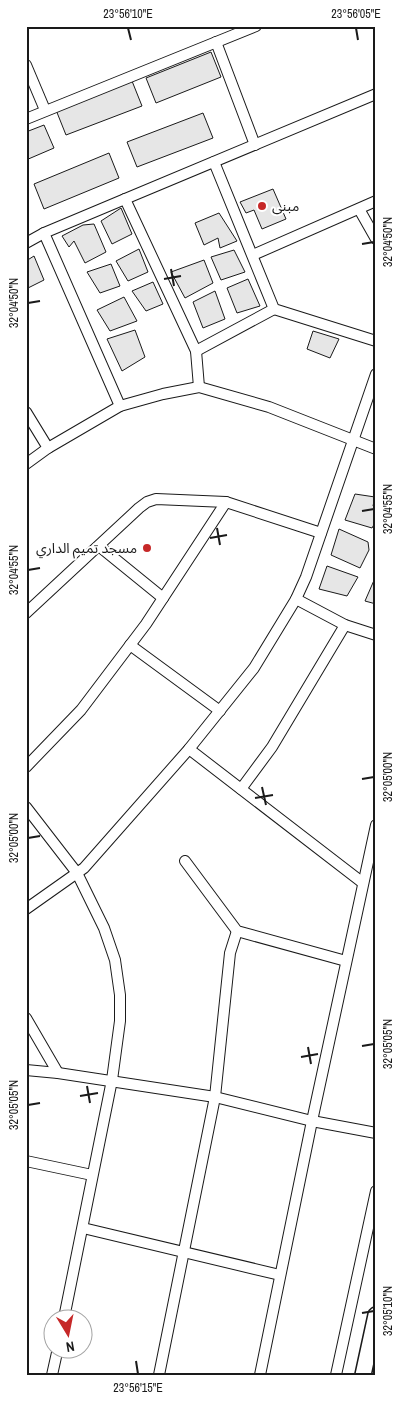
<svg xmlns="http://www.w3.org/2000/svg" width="402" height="1401" viewBox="0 0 402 1401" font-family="'Archivo Narrow','Noto Sans Arabic',sans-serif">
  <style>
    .building { fill: #e6e6e6; stroke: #1a1a1a }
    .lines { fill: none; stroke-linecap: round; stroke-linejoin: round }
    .street-casing { stroke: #1a1a1a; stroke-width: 12 }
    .secondary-casing { stroke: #1a1a1a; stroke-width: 18 }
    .street { stroke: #fff; stroke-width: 10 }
    .secondary { stroke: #fff; stroke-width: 15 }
    .ticks { fill: none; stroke: #1a1a1a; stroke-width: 2 }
    .poi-dot { fill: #c62828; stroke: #fff; stroke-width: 2 }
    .labels { text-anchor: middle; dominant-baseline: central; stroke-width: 4; stroke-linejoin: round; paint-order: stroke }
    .poi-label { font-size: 14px; fill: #1a1a1a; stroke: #fff; text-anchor: start }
    .neatline { fill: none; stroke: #1a1a1a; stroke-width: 2 }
    .ticks-label { font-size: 12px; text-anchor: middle; fill: #1a1a1a }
  </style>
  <rect width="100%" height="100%" fill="#fff"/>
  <!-- building -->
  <g class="building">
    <path d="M 211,52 L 221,77 L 156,103 L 146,78 Z"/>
    <path d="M 132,81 L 142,106 L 66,135 L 56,110 Z"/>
    <path d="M 203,113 L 213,138 L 137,167 L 127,142 Z"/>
    <path d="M 44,125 L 54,148 L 26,160 L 26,132 Z"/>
    <path d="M 109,153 L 119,178 L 44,209 L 34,184 Z"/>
    <path d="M 273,189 L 286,219 L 262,229 L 254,210 L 246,213 L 240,202 Z"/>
    <path d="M 121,208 L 132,234 L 112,244 L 101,221 Z"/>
    <path d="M 219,213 L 237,241 L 220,248 L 218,238 L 204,245 L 195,223 Z"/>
    <path d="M 94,224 L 106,252 L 85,263 L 74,241 L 69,247 L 62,236 L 83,225 Z"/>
    <path d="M 139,249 L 148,272 L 128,281 L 116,261 Z"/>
    <path d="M 234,250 L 245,272 L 221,280 L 211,257 Z"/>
    <path d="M 34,256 L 44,280 L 26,289 L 26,261 Z"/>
    <path d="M 204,260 L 213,283 L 185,298 L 171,272 Z"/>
    <path d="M 111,264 L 120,286 L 100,293 L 87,272 Z"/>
    <path d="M 248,279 L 260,306 L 237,313 L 227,288 Z"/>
    <path d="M 153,282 L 163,304 L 146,311 L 132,291 Z"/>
    <path d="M 215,291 L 225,319 L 203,328 L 193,302 Z"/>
    <path d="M 124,297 L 137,321 L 110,331 L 97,310 Z"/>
    <path d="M 135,330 L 145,357 L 122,371 L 107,339 Z"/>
    <path d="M 313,331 L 339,339 L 330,358 L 307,349 Z"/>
    <path d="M 355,494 L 375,497 L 373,506 L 376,507 L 376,521 L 372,528 L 345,520 Z"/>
    <path d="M 339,529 L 368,542 L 369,550 L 360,568 L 331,555 Z"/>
    <path d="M 327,566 L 358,577 L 347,596 L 319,589 Z"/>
    <path d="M 375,578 L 376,579 L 376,604 L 365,601 Z"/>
  </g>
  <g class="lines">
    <!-- street casing -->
    <g class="street-casing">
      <g id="street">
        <path d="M 216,42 L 255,145"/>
        <path d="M 26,65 L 45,110"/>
        <path d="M 26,119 L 256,26"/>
        <path d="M 214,162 L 274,309 L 376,341"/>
        <path d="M 125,199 L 196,351 L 199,387"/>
        <path d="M 359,209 L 376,239"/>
        <path d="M 44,233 L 120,406"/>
        <path d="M 26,243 L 44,233 L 125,199 L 376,94"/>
        <path d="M 253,255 L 376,201"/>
        <path d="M 196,351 L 274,309"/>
        <path d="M 26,412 L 48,448"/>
        <path d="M 26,464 L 48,448 L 120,406 L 163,394 L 199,387 L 269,407 L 376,449"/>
        <path d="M 99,546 L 163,598"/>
        <path d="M 296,599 L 345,625 L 376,635"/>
        <path d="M 26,613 L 139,508 L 147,502 L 156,499 L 226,502 L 321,533"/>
        <path d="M 130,645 L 220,711"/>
        <path d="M 189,749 L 363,883"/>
        <path d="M 26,767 L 81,710 L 146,624 L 226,502"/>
        <path d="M 241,789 L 272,747 L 345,625"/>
        <path d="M 26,807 L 77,873 L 104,928 L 115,960 L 120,995 L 120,1021 L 112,1080 L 64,1318"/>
        <path d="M 185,861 L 237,931 L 346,961"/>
        <path d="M 26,909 L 84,868 L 189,749 L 254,668 L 296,599 L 306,577 L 376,374"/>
        <path d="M 26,1018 L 58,1073"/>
        <path d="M 26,1070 L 58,1073 L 215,1097 L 312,1121 L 376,1133"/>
        <path d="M 26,1161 L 92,1175"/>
        <path d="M 83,1228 L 280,1275"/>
        <path d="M 52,1375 L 58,1348"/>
        <path d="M 159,1375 L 215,1097 L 230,953 L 237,931"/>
        <path d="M 260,1375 L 312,1121 L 376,825"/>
        <path d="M 336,1375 L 376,1191"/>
      </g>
    </g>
    <!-- secondary casing -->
    <g class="secondary-casing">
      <path id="secondary" d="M 363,1375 L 376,1315"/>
    </g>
    <!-- street -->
    <use href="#street" class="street"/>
    <!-- secondary -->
    <use href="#secondary" class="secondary"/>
  </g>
  <!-- ticks -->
  <path class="ticks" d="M 128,28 L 131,40M 356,28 L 358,40M 362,244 L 374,242M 171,269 L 174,286M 164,279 L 181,276M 28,303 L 40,301M 362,511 L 374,509M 217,528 L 220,545M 210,538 L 227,535M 28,570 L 40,568M 362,779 L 374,777M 262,787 L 266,805M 255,798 L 273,795M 28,838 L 40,836M 362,1046 L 374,1044M 308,1047 L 311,1064M 301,1057 L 318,1054M 87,1086 L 90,1103M 80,1096 L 98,1093M 28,1105 L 40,1103M 362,1313 L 374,1311M 136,1361 L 138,1374"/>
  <!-- markers -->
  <g class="poi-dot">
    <circle cx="262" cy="206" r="5"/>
    <circle cx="147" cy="548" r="5"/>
  </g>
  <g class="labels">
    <!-- poi labels -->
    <g class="poi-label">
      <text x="272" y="206">مبنى</text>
      <text x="137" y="548" text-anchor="end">مسجد تميم الداري</text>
    </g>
  </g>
  <!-- border -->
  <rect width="402" height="1401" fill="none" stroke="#ffffff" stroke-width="55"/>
  <!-- north arrow -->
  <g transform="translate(68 1334) rotate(170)"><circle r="24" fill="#ffffff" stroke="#a3a3a3"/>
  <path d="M0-4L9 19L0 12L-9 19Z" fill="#c62828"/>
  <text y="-8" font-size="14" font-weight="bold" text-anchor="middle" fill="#1a1a1a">N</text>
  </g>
  <rect x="28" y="28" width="346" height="1346" class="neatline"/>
  <g class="ticks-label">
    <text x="128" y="18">23°56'10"E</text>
    <text x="356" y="18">23°56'05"E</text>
    <text transform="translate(388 242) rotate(-90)" y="4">32°04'50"N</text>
    <text transform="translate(14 303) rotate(-90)" y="4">32°04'50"N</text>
    <text transform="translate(388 509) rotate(-90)" y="4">32°04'55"N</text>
    <text transform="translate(14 570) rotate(-90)" y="4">32°04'55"N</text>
    <text transform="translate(388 777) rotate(-90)" y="4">32°05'00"N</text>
    <text transform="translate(14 838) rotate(-90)" y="4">32°05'00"N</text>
    <text transform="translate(388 1044) rotate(-90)" y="4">32°05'05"N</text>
    <text transform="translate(14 1105) rotate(-90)" y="4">32°05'05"N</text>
    <text transform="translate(388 1311) rotate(-90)" y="4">32°05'10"N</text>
    <text x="138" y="1392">23°56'15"E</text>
  </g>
</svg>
